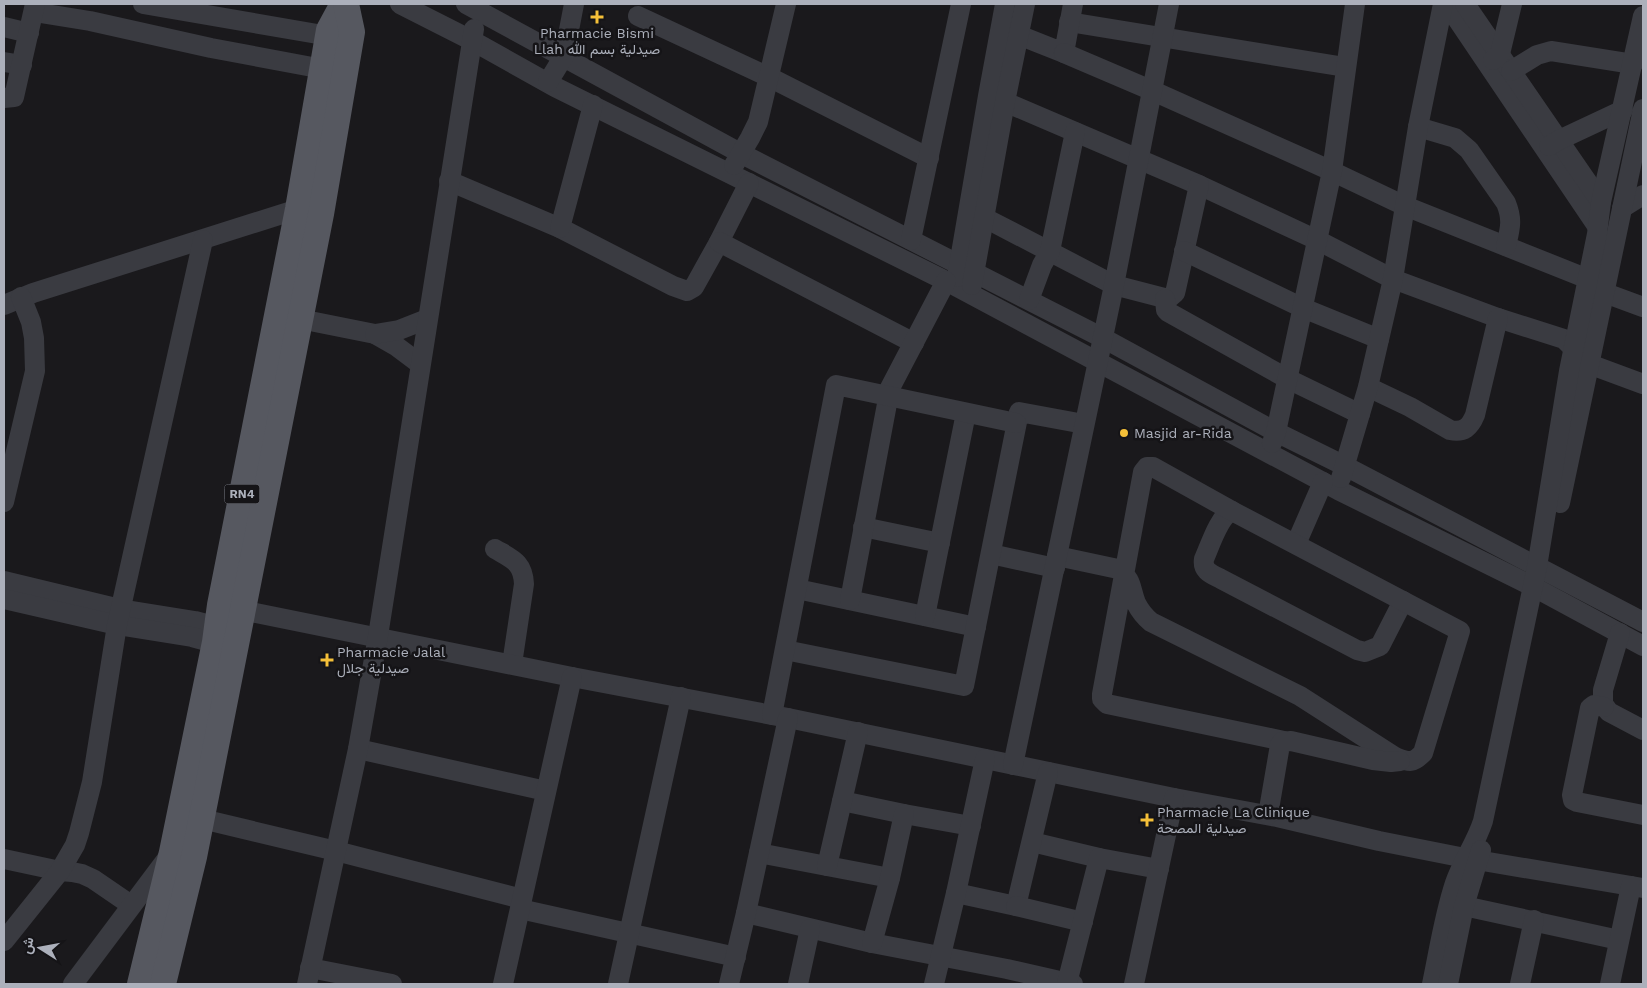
<svg xmlns="http://www.w3.org/2000/svg" width="1647" height="988" viewBox="0 0 1647 988" font-family="'Work Sans',Vazirmatn,sans-serif">
  <style>
    .lines { fill: none; stroke-linecap: round; stroke-linejoin: round }
    .minor { stroke: #3a3b41; stroke-width: 20 }
    .major { stroke: #565860; stroke-width: 26 }
    .poi-dot { fill: #f5c039; stroke: #151417; stroke-width: 2 }
    .labels { text-anchor: middle; dominant-baseline: central; stroke-width: 5; stroke-linejoin: round; paint-order: stroke }
    .shield { fill: #151417; stroke: #7f818a; stroke-width: 1 }
    .shield-label { font-size: 12px; font-weight: bold; fill: #acb0bb }
    .poi-label { font-size: 14px; fill: #acb0bb; stroke: #151417; text-anchor: start }
  </style>
  <rect width="100%" height="100%" fill="#1a191c"/>
  <g class="lines">
    <!-- minor -->
    <g class="minor">
      <path d="M 143,4 L 329,36"/>
      <path d="M 400,4 L 471,40 L 555,87 L 946,281 L 1338,490 L 1532,586 L 1643,646"/>
      <path d="M 466,4 L 742,154 L 1103,338 L 1276,432 L 1345,466 L 1643,622"/>
      <path d="M 1447,4 L 1597,226"/>
      <path d="M 1465,4 L 1601,202"/>
      <path d="M 34,12 L 90,21 L 211,48 L 323,69"/>
      <path d="M 638,16 L 769,77 L 929,158"/>
      <path d="M 1069,22 L 1345,67"/>
      <path d="M 4,27 L 29,33"/>
      <path d="M 1006,30 L 1064,53 L 1073,4"/>
      <path d="M 1064,53 L 1153,91 L 1325,168 L 1405,206 L 1588,279"/>
      <path d="M 1493,60 L 1500,54 L 1512,4"/>
      <path d="M 4,62 L 22,65"/>
      <path d="M 1511,71 L 1537,55 L 1551,51 L 1633,64"/>
      <path d="M 548,82 L 564,56 L 574,4"/>
      <path d="M 4,98 L 14,97 L 35,4"/>
      <path d="M 1005,102 L 1199,185 L 1317,240 L 1393,279 L 1498,318 L 1564,339 L 1589,364 L 1643,384"/>
      <path d="M 1418,127 L 1455,138 L 1469,150 L 1506,203 C 1513,220 1510,229 1506,246"/>
      <path d="M 1549,146 L 1559,140 L 1623,110"/>
      <path d="M 734,165 L 750,138 L 758,122 L 786,4"/>
      <path d="M 449,181 L 560,228 L 673,286 L 687,291 L 694,287 L 719,242 L 749,183"/>
      <path d="M 1622,208 L 1643,195"/>
      <path d="M 985,218 L 1114,285 L 1168,299 L 1175,293 L 1176,289 L 1199,185"/>
      <path d="M 560,228 L 593,105"/>
      <path d="M 911,240 L 961,4"/>
      <path d="M 719,242 L 914,343"/>
      <path d="M 1184,251 L 1303,308 L 1379,339"/>
      <path d="M 957,277 L 988,96 L 1005,4"/>
      <path d="M 972,285 L 1005,102 L 1025,4"/>
      <path d="M 1605,293 L 1643,307"/>
      <path d="M 1165,299 L 1166,310 L 1168,312 L 1288,379 L 1360,414"/>
      <path d="M 1029,300 L 1042,265 L 1050,251 L 1075,132"/>
      <path d="M 4,305 L 33,293 L 298,209 L 309,212"/>
      <path d="M 300,319 L 375,334 L 396,346 L 420,364"/>
      <path d="M 375,334 L 399,330 L 427,319"/>
      <path d="M 1368,387 L 1410,407 L 1450,430 C 1464,433 1470,427 1475,415 L 1498,318"/>
      <path d="M 1272,443 L 1276,432 L 1332,171 L 1355,4"/>
      <path d="M 1341,478 L 1368,387 L 1393,279 L 1418,127 L 1443,4"/>
      <path d="M 4,502 L 35,371 L 34,338 L 31,322 L 21,297"/>
      <path d="M 1560,503 L 1643,109"/>
      <path d="M 1232,511 C 1219,516 1210,546 1204,559 C 1202,571 1211,574 1221,579 L 1357,650 L 1365,652 L 1380,646 L 1403,601"/>
      <path d="M 863,527 L 940,543"/>
      <path d="M 1296,544 L 1323,482"/>
      <path d="M 495,549 C 512,559 523,562 524,584 L 512,664"/>
      <path d="M 991,554 L 1055,568"/>
      <path d="M 1057,556 L 1118,569 C 1133,580 1130,588 1136,603 C 1140,611 1145,617 1151,622 L 1300,696 L 1395,757 C 1409,762 1412,764 1423,753 L 1460,631 L 1232,511 L 1153,467 L 1147,467 L 1143,472 L 1102,694 L 1102,699 L 1107,704 L 1284,741"/>
      <path d="M 4,581 L 120,609 L 195,621 L 229,630"/>
      <path d="M 797,589 L 976,627"/>
      <path d="M 4,599 L 117,625 L 192,637 L 229,647"/>
      <path d="M 850,600 L 890,388 L 946,281"/>
      <path d="M 231,608 L 572,677 L 788,718 L 1174,798 L 1277,817 L 1379,841 L 1465,858 L 1643,888"/>
      <path d="M 925,616 L 966,413"/>
      <path d="M 1620,633 L 1603,690 L 1603,704 L 1609,712 L 1643,730"/>
      <path d="M 785,650 L 964,686 L 1019,412 L 1084,424"/>
      <path d="M 1604,707 L 1594,705 L 1590,708 L 1572,795 L 1573,800 L 1577,802 L 1643,815"/>
      <path d="M 772,715 L 836,385 L 1016,423"/>
      <path d="M 358,749 L 546,791"/>
      <path d="M 1013,765 L 1114,285 L 1169,4"/>
      <path d="M 842,801 L 904,814 L 971,826"/>
      <path d="M 1268,815 L 1280,745 L 1282,742 L 1291,741 L 1373,760 L 1391,762 L 1400,761"/>
      <path d="M 202,819 L 336,851 L 522,899"/>
      <path d="M 1032,842 L 1099,858"/>
      <path d="M 759,853 L 890,878"/>
      <path d="M 4,859 L 60,871 L 72,872 L 82,874 L 93,879 L 131,905"/>
      <path d="M 827,866 L 858,732"/>
      <path d="M 956,893 L 1016,906 L 1048,772"/>
      <path d="M 1016,906 L 1083,922"/>
      <path d="M 1464,906 L 1619,940"/>
      <path d="M 520,909 L 736,957"/>
      <path d="M 746,913 L 872,943 L 1007,969 L 1073,984"/>
      <path d="M 4,941 L 60,871 L 75,845 L 79,833 L 92,782 L 117,625 L 203,240"/>
      <path d="M 872,943 L 890,878 L 904,814"/>
      <path d="M 310,968 L 392,984"/>
      <path d="M 1067,983 L 1099,858 L 1159,869"/>
      <path d="M 73,984 L 169,856"/>
      <path d="M 307,984 L 358,749 L 378,636 L 474,29"/>
      <path d="M 503,984 L 572,677"/>
      <path d="M 618,984 L 681,697"/>
      <path d="M 729,984 L 746,913 L 788,718"/>
      <path d="M 798,984 L 810,929"/>
      <path d="M 934,984 L 956,893 L 985,759"/>
      <path d="M 1134,984 L 1174,798"/>
      <path d="M 1432,984 C 1439,951 1444,916 1455,883 C 1462,862 1476,843 1483,821 L 1537,567 L 1569,371 L 1597,234 L 1601,202 L 1643,16"/>
      <path d="M 1448,984 L 1464,906 L 1481,850"/>
      <path d="M 1520,984 L 1534,920"/>
      <path d="M 1610,984 L 1631,886"/>
    </g>
    <!-- major -->
    <g class="major">
      <path d="M 140,984 L 172,852 L 215,642 L 220,605 L 298,209 L 329,30 L 343,4"/>
      <path d="M 163,984 L 194,857 L 321,214 L 352,32 L 346,4"/>
    </g>
  </g>
  <!-- markers -->
  <g class="poi-dot">
    <path d="M594.5 9.5h5v5h5v5h-5v5h-5v-5h-5v-5h5z"/>
    <circle cx="1124" cy="433" r="5"/>
    <path d="M324.5 652.5h5v5h5v5h-5v5h-5v-5h-5v-5h5z"/>
    <path d="M1144.5 812.5h5v5h5v5h-5v5h-5v-5h-5v-5h5z"/>
  </g>
  <g class="labels">
    <!-- shield labels -->
    <rect class="shield" x="224.5" y="484.5" width="35" height="19" rx="4"/>
    <g class="shield-label">
      <text x="242" y="494">RN4</text>
    </g>
    <!-- poi labels -->
    <g class="poi-label">
      <text x="597" y="33" text-anchor="middle">Pharmacie Bismi<tspan x="597" dy="16">Llah صيدلية بسم الله</tspan></text>
      <text x="1134" y="433">Masjid ar-Rida</text>
      <text x="337" y="652">Pharmacie Jalal<tspan x="337" dy="16">صيدلية جلال</tspan></text>
      <text x="1157" y="812">Pharmacie La Clinique<tspan x="1157" dy="16">صيدلية المصحة</tspan></text>
    </g>
  </g>
  <!-- border -->
  <rect width="1647" height="988" fill="none" stroke="#acb0bb" stroke-width="10"/>
  <!-- north arrow -->
  <g transform="translate(40 948) rotate(281)" stroke="#151417" stroke-width="4" paint-order="stroke">
  <path d="M0-4L9 19L0 12L-9 19Z" fill="#acb0bb"/>
  <text y="-8" font-size="14" font-weight="bold" text-anchor="middle" fill="#acb0bb">ش</text>
  </g>
</svg>
